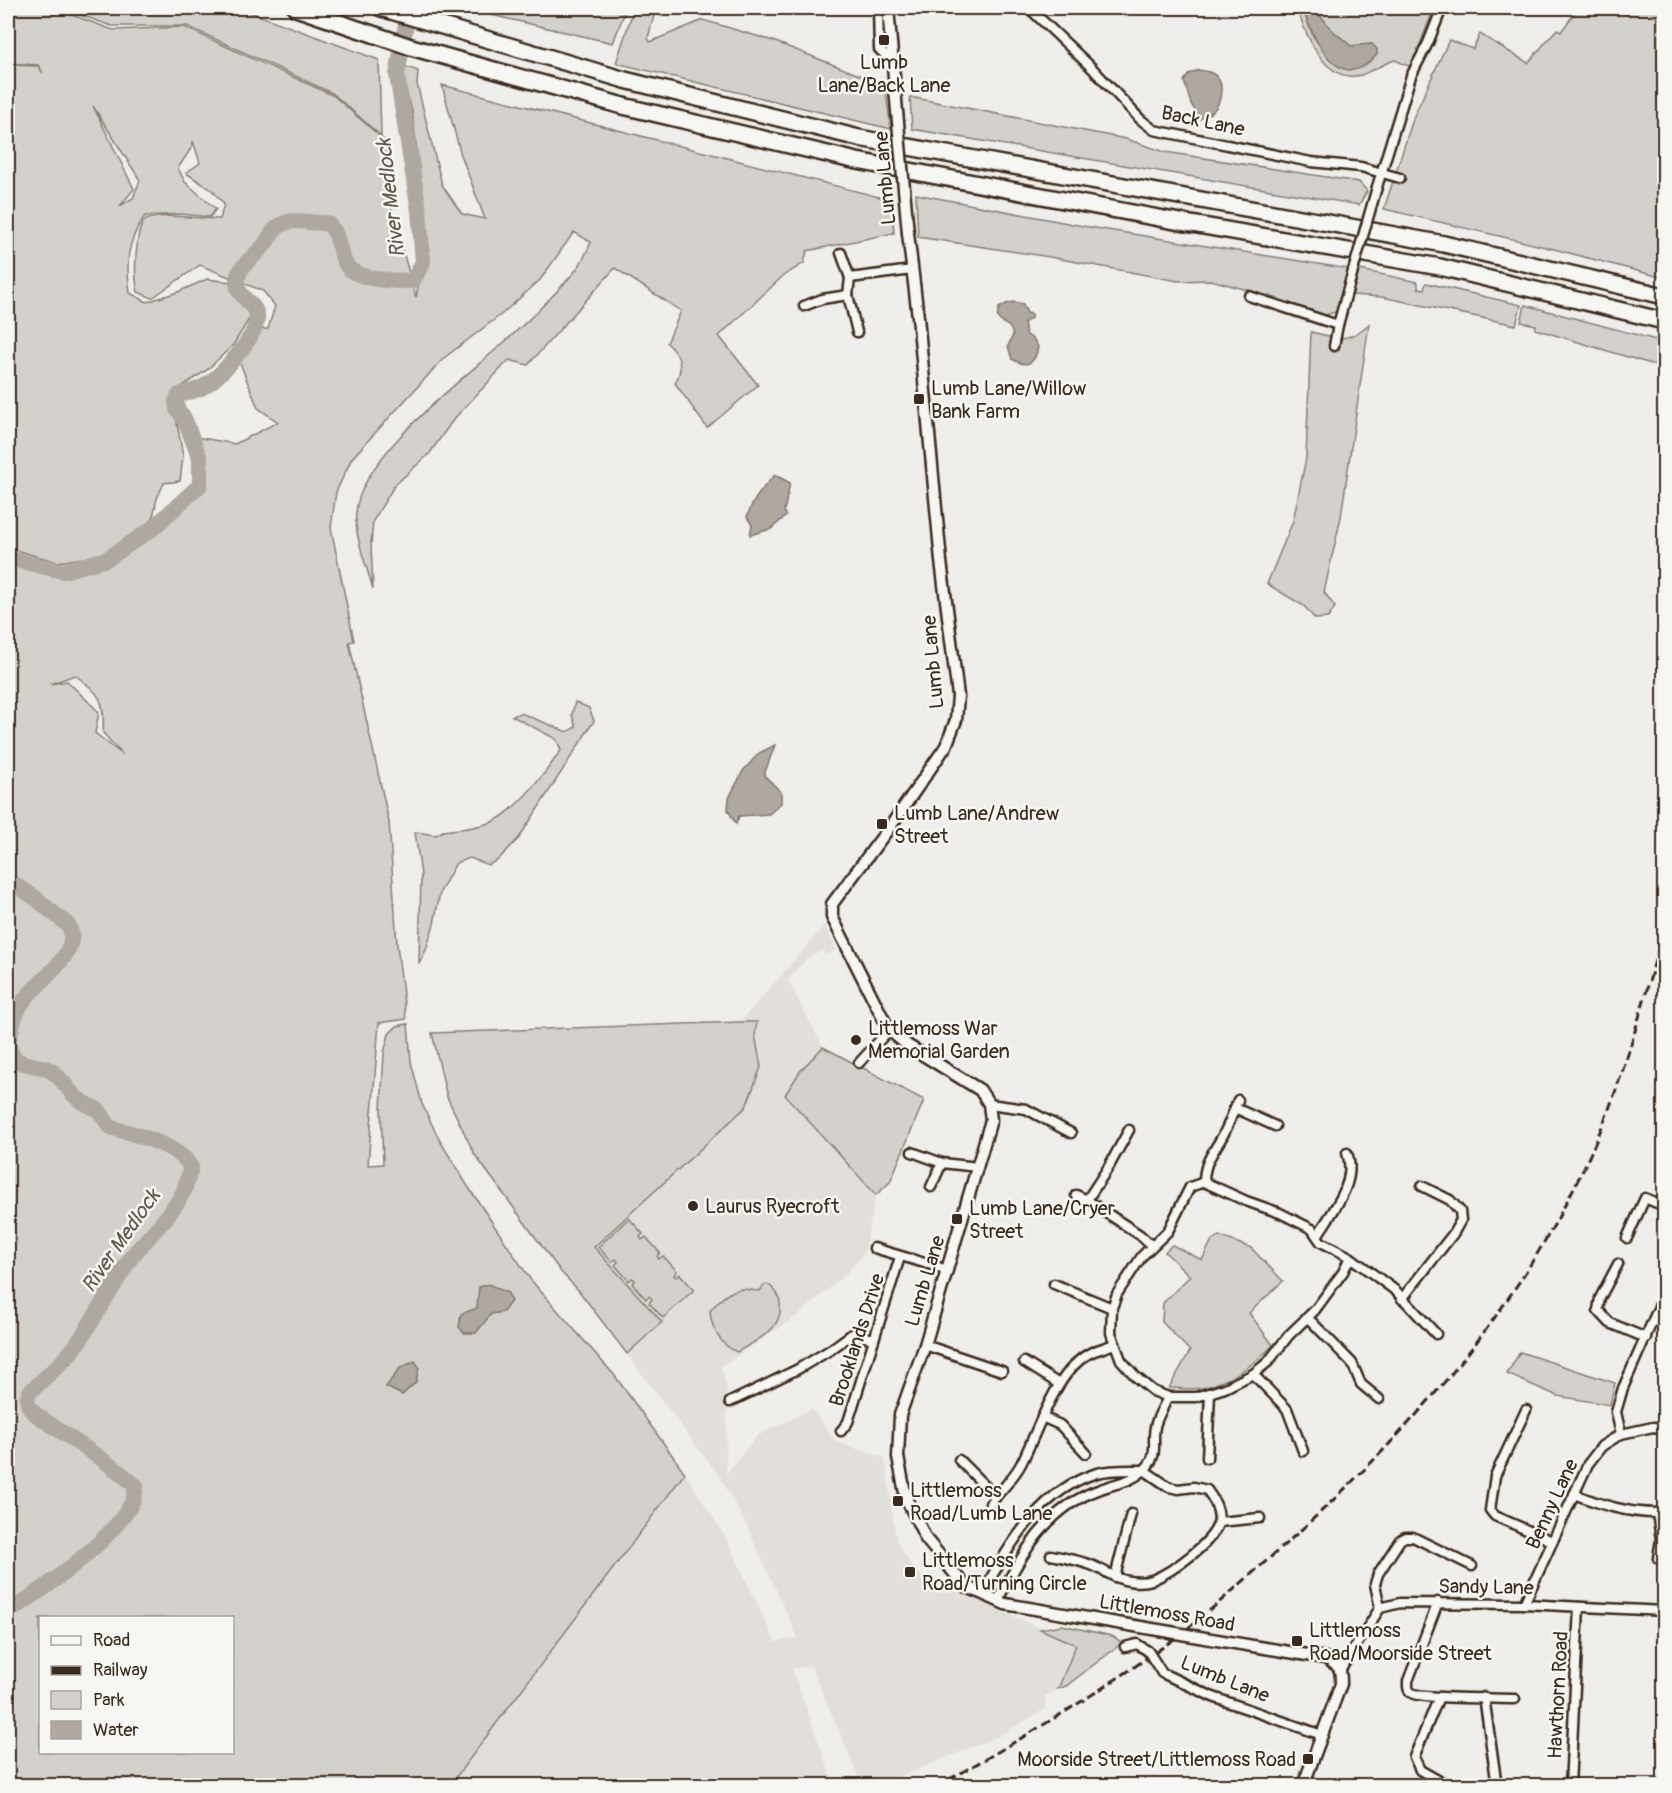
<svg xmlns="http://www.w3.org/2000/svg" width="1672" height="1793" viewBox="0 0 1672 1793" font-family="Pangolin,sans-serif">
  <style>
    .built { fill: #e2dfdb }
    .green { fill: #d4d1cc; stroke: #887e75; stroke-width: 1.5; fill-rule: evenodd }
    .water { fill: #afa8a1; stroke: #81766d; stroke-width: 1.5 }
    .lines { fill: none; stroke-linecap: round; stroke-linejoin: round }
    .river { stroke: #afa8a1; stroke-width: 16 }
    .minor-casing { stroke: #3b2a1e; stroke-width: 13 }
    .tertiary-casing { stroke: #3b2a1e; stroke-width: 15 }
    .motorway-casing { stroke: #3b2a1e; stroke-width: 20 }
    .minor { stroke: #f6f6f2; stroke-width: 8 }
    .tertiary { stroke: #f6f6f2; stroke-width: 10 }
    .motorway { stroke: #f6f6f2; stroke-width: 15 }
    .rail { stroke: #3b2a1e; stroke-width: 3; stroke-dasharray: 9 4.5; stroke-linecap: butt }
    .minor-bridge-casing { stroke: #3b2a1e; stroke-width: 13; stroke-linecap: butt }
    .tertiary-bridge-casing { stroke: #3b2a1e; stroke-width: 15; stroke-linecap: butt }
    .minor-bridge { stroke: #f6f6f2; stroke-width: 8 }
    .tertiary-bridge { stroke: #f6f6f2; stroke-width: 10 }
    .poi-dot { fill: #3b2a1e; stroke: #f6f6f2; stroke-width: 2 }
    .labels { text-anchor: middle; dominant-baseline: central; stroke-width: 5; stroke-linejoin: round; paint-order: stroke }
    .poi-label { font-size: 20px; fill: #3b2a1e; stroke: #f6f6f2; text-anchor: start }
    .street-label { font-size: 20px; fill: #3b2a1e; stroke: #f6f6f2 }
    .water-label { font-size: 21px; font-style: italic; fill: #64564c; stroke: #f6f6f2 }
  </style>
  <rect width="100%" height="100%" fill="#efeeea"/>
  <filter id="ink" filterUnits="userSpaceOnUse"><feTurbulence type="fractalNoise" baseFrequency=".0167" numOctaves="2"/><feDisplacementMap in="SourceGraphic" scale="12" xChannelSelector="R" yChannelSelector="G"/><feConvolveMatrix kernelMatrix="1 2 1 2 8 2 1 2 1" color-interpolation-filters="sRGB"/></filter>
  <g filter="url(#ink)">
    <!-- built -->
    <path class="built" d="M 825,925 L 836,950 L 825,955 L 822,950 L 806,959 L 788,980 L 823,1047 L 801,1069 L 785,1095 L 876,1195 L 864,1253 L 849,1271 L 800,1314 L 721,1366 L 727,1391 L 726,1474 L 758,1435 L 812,1409 L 836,1442 L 885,1458 L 896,1540 L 915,1572 L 1077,1645 L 1058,1689 L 1045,1696 L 1045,1709 L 999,1736 L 880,1785 L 862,1785 L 811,1666 L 792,1669 L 834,1785 L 449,1785 L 685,1473 L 728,1541 L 775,1642 L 798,1638 L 746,1524 L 720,1477 L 579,1291 L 561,1272 L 475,1155 L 447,1097 L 432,1033 L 740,1022 Z"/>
    <!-- green -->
    <g class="green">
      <path d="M 8,8 L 53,8 L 113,30 L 184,27 L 334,96 L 384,140 L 393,217 L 416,297 L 420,277 L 428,262 L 421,185 L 412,111 L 402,80 L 404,66 L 418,71 L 417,84 L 442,185 L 462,214 L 485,219 L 461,155 L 442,85 L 891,200 L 894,233 L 807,251 L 804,263 L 783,276 L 719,336 L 758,385 L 707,428 L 675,383 C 684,368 681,355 667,343 L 681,311 L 615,268 L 528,365 L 509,360 L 453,420 L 430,453 L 394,486 L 373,521 L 371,545 L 373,589 C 367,567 354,535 356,513 C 359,456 467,376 509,338 C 532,317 556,294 576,270 C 583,262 587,251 591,242 L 574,232 L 540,280 L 503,313 L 444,358 L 352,458 L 336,492 L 331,528 L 354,641 L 349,642 L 389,822 L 397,945 L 406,1019 L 379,1023 L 368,1165 L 383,1164 L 381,1109 L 384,1053 L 389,1034 L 397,1026 L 408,1024 L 411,1062 L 422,1104 L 440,1141 L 467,1185 L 530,1279 L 615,1376 L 685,1473 L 450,1785 L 8,1785 L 8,564 L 69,577 L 110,562 L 156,532 L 202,486 L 204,458 L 196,437 L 235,444 L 278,422 L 258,408 L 238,358 L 257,329 L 268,329 L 275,306 L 263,291 L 200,265 L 152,298 L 138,292 C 134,276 135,262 137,246 C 138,238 139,225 146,220 C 160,212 204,219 220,219 L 224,204 L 212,190 L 186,173 L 200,163 L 193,141 L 192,147 L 178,168 L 185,182 L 216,209 L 210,217 L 181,214 L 145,216 C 126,243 126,262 130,293 L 147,302 L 178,292 L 207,279 L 231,282 L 233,295 L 251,316 L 233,345 L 207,370 L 181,387 L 173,401 L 183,456 L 180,481 L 164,483 L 157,498 L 152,522 L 103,555 L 58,562 L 8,548 L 8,65 L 38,66 L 43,73 L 38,65 L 8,63 ZM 93,106 L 140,180 L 133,198 L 120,206 L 134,189 ZM 75,675 C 101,695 105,699 103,733 L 123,755 L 95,733 L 99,712 L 67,681 L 50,684 ZM 40,1618 L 232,1618 L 232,1752 L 40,1752 Z"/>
      <path d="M 60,8 L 239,8 L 379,60 L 381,136 L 332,93 L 187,26 L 112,26 Z"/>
      <path d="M 461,8 L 626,8 L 613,43 Z"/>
      <path d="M 634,8 L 656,8 L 648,38 L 650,42 L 703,20 L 773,41 L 885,85 L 891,129 L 616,63 Z"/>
      <path d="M 1297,8 L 1302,8 L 1313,36 L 1329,58 L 1372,44 L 1351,46 L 1333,31 L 1314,8 L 1434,8 L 1411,67 L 1395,60 C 1383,64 1372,71 1361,75 C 1325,85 1305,33 1297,8 Z"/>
      <path d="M 1578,8 L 1664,8 L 1664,278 L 1554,249 L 1384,209 L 1414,116 L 1449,40 L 1473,49 L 1480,34 L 1528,63 L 1557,29 L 1561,32 Z"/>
      <path d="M 910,97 L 1126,139 L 1165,152 L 1359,182 L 1367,191 L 1359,205 L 912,129 Z"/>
      <path d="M 916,194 L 1083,226 L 1349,269 L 1336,312 L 1324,315 L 1269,296 L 1211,280 L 1178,281 L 1050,257 L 918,237 Z"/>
      <path d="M 1360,270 L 1418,282 L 1418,288 L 1424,289 L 1426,283 L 1521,305 L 1516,325 L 1382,297 L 1352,295 Z"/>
      <path d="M 1525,305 L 1664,342 L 1664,368 L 1535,329 L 1536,325 L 1521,322 Z"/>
      <path d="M 1369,324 L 1341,517 L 1324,592 L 1335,607 L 1328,618 L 1315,619 L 1304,606 L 1267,584 L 1293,521 L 1306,458 L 1311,332 C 1338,338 1347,344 1369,324 Z"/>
      <path d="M 575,702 L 589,708 L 594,721 L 519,838 L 498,860 L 488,865 L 470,858 L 456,863 L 440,892 L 434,924 L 426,950 L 419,964 L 421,875 L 415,832 L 436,835 L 443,831 C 459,829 479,828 494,821 C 515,812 548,770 561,750 L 556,739 L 512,716 L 521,713 L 567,732 L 576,727 L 572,715 Z"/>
      <path d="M 740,1022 L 757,1022 L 755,1035 L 761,1067 L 746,1107 L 594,1247 L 662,1322 L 627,1354 L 579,1291 L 561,1272 L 475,1155 L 447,1097 L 432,1033 Z"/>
      <path d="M 823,1047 L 924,1100 L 890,1182 L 876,1195 L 785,1095 L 801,1070 Z"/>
      <path d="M 629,1218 L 643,1234 L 640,1237 L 642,1240 L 646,1237 L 660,1253 L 657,1256 L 659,1259 L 663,1256 L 677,1271 L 674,1275 L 676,1277 L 680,1274 L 694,1290 L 663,1318 L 649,1303 L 652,1299 L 649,1296 L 646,1299 L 632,1284 L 635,1280 L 632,1278 L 629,1281 L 615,1265 L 618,1262 L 616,1259 L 612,1262 L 598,1247 Z"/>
      <path d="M 1219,1236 L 1251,1248 L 1283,1281 L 1249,1313 L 1273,1345 C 1253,1366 1231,1381 1202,1388 C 1192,1390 1179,1388 1169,1388 L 1190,1351 L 1162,1322 L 1163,1303 L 1190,1276 L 1165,1252 L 1172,1245 L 1202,1260 L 1212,1240 Z"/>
      <path d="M 768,1284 C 775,1290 780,1295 780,1304 C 783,1330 757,1340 737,1352 C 721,1346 711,1328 710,1311 C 717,1302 728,1291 741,1289 C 747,1289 754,1291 760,1291 L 764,1285 Z"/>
      <path d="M 1520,1352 L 1615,1383 L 1610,1405 L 1558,1396 L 1507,1374 Z"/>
      <path d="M 1062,1625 L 1112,1636 L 1121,1642 L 1117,1647 L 1066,1686 L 1058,1689 L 1076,1645 L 1040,1629 Z"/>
    </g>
    <!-- water -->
    <g class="water">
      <path d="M 1302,8 L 1314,8 L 1333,31 L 1351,46 L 1372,44 L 1377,49 L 1377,55 C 1370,61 1363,69 1353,70 C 1326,72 1310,28 1302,8 Z"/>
      <path d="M 1198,70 C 1205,71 1211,71 1216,76 C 1225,84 1221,103 1213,111 C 1210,114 1204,116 1200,119 L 1191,104 L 1184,81 L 1189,74 Z"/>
      <path d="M 1014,302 L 1023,304 L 1027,313 L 1032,314 L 1031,318 L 1024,323 L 1026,334 L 1034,340 L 1038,347 C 1035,364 1027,368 1012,359 L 1008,346 L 1013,335 C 1012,332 1011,328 1008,326 C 1000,320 995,322 999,308 L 1006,304 Z"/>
      <path d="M 775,475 L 790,483 L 784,511 L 786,516 L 771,529 L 750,535 L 752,525 L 747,517 C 752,500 763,487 775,475 Z"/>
      <path d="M 775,745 L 764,775 L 781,792 L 781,803 L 769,814 L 739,816 L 736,824 L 728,810 L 729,798 L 743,771 L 759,753 Z"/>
      <path d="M 488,1284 L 508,1293 L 511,1301 L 503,1312 L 491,1314 L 476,1333 L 464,1333 L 459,1327 L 461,1314 L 477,1308 L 479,1287 Z"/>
      <path d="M 415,1361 L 419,1367 L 416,1382 L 402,1395 L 386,1387 L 400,1368 Z"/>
    </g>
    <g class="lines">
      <!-- river -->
      <g class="river">
        <path d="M 8,558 L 63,571 L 107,559 L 152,529 L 200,485 L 200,459 L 184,418 L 177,409 L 176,401 L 179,395 C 186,392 195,391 201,388 C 219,379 256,338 257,318 C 258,305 241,299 238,288 C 232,268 256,257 265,244 C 272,233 274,227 287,222 C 296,219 315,224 327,223 C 340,236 335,237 341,252 C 342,256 344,261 346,265 C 357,281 395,281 413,281 L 423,262 L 419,211 L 397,75 L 409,8"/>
        <path d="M 8,880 L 34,897 L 68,925 C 84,951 39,981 25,999 C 17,1009 13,1020 11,1032 C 9,1038 8,1044 10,1050 C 16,1068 35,1063 48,1069 C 62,1076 66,1089 77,1098 C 84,1104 94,1106 100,1112 C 104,1117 106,1123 111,1127 C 116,1130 122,1130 128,1132 C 149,1139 179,1147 191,1167 L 184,1191 L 178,1201 L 165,1219 L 132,1256 L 80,1340 L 66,1358 L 29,1393 C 26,1402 28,1406 34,1413 L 113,1467 L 136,1486 C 135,1491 135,1496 133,1500 C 118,1536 41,1592 8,1612"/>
      </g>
      <!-- minor casing -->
      <g class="minor-casing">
        <g id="minor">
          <path d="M 878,8 L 879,49 L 886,56 L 892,55"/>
          <path d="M 1029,8 L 1091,67 L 1140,119 L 1154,130 L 1311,162 L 1361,167 L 1400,178"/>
          <path d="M 1377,187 L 1411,76 L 1428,43 L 1442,8"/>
          <path d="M 841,253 L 850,278 L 912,270"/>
          <path d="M 848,295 L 857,332"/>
          <path d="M 1249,296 L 1338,325"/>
          <path d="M 804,306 L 822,299 L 848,295 L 850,278"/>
          <path d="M 1334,346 L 1338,325 L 1349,285"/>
          <path d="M 859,1063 L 889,1030"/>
          <path d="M 989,1104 L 1026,1109 L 1071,1133"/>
          <path d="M 1235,1108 L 1275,1126"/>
          <path d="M 1129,1130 L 1108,1168 L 1087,1200 L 1140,1235 L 1152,1246"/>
          <path d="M 912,1152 L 942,1163 L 978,1167"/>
          <path d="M 1204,1182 C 1204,1162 1213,1153 1222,1137 C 1229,1125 1233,1112 1238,1100"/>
          <path d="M 931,1187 L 942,1163"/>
          <path d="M 1076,1195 L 1087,1200"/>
          <path d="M 1317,1236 C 1332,1212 1358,1182 1347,1153"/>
          <path d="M 1627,1238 L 1645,1198 L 1664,1206"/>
          <path d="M 874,1248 L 948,1270"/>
          <path d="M 1350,1257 L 1343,1272 L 1315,1310 L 1289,1335 L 1268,1362 L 1253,1374 L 1225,1388 L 1196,1397 L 1168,1397 L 1153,1391 L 1136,1377 L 1121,1360 L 1111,1333 L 1112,1308 L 1117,1294 L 1142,1256 L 1168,1231 L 1190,1187 L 1204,1182 L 1246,1201 L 1280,1213 L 1312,1229 L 1321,1242 L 1350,1257 L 1396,1291 L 1436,1334"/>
          <path d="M 1618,1264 L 1600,1298 L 1598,1310 L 1610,1323 L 1646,1338"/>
          <path d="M 1054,1284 L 1112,1308"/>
          <path d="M 1402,1299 L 1453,1234 L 1461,1220 L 1460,1211 L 1450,1200 L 1422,1186"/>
          <path d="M 1308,1318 L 1352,1363 L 1361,1384 L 1379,1399"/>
          <path d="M 925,1345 L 1002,1371"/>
          <path d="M 1024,1362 L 1059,1384"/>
          <path d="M 1253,1374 L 1287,1409 L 1303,1451"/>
          <path d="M 730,1402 L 798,1369 L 830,1350 L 852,1334 L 874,1339"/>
          <path d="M 1526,1410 L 1495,1476 L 1490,1510 L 1495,1516 L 1552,1541"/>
          <path d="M 1042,1417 L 1060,1425 L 1086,1453"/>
          <path d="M 841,1431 L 848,1422 L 900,1257"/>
          <path d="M 1621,1434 L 1653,1427 L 1664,1429"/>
          <path d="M 1207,1458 L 1210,1394"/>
          <path d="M 959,1460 L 996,1497"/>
          <path d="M 1574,1494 C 1602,1505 1627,1513 1657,1513 L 1661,1539 L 1658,1558"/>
          <path d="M 990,1504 C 1000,1491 1013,1479 1021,1464 C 1038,1431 1056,1369 1092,1352 C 1099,1349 1107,1347 1114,1344"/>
          <path d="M 1219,1522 L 1260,1518"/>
          <path d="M 1051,1555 C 1065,1558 1078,1560 1091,1565 C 1104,1570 1115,1579 1129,1581 C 1136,1582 1146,1582 1152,1580 C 1172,1572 1211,1544 1218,1524 C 1221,1512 1214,1499 1207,1490 L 1194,1487 L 1178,1489 L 1169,1487 L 1144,1470"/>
          <path d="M 1115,1577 L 1131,1514"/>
          <path d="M 982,1593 C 1010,1545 1040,1490 1097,1473 C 1111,1469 1129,1470 1143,1470"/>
          <path d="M 998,1600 C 1021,1555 1047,1508 1098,1490 C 1115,1483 1130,1483 1144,1470 C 1161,1454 1150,1440 1156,1423 C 1159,1414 1164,1406 1168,1397"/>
          <path d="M 1438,1602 L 1408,1681 C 1408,1686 1407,1690 1412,1693 C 1420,1699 1499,1698 1515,1699"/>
          <path d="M 1524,1604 L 1588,1464 L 1602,1446 L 1621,1434 L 1616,1412 L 1623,1388 L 1664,1295"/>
          <path d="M 1380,1608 L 1375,1584 L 1378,1574 L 1400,1540 L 1405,1537 L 1413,1537 L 1472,1566"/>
          <path d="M 1125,1647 L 1137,1644 L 1148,1651"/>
          <path d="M 1341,1669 L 1380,1608 L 1400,1603 L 1524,1604 L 1664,1611"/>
          <path d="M 1162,1673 L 1213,1697 L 1322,1735"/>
          <path d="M 1439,1697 L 1414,1757 L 1420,1770 L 1448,1786"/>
          <path d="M 1484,1697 L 1497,1786"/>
          <path d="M 1570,1786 L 1579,1607"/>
        </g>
      </g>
      <!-- tertiary casing -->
      <g class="tertiary-casing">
        <g id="tertiary">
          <path d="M 888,8 L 895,89"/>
          <path d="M 908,233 L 918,317 L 941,561 L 958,696 L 956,720 L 946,746 L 892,824 L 832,904 L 832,917 L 889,1030 L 907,1045 L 980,1090 L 989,1104 L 991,1120 L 925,1345 L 900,1415 L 898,1457 L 906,1498 L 926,1539 L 965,1586 L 1005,1604 L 1170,1632"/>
          <path d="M 1199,1637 L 1325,1658 C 1340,1667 1341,1666 1341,1684 L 1303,1786"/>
        </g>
      </g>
      <!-- motorway casing -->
      <g class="motorway-casing">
        <g id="motorway">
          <path d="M 296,8 L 411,47 L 623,106 L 857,161 L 1180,222 L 1440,267 L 1664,321"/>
          <path d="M 381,8 L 625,80 L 859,138 L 1444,244 L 1664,296"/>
        </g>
      </g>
      <!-- minor -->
      <use href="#minor" class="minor"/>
      <!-- tertiary -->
      <use href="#tertiary" class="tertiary"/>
      <!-- motorway -->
      <use href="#motorway" class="motorway"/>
      <!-- rail -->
      <path class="rail" d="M 937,1786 C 1012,1745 1087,1700 1156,1652 C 1198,1623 1235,1588 1273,1555 C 1405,1439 1519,1312 1592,1150 C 1624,1079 1643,1003 1664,928"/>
      <!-- minor-bridge casing -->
      <g class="minor-bridge-casing">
        <g id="minor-bridge">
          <path d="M 1349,285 L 1377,187"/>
          <path d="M 1148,1651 L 1162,1673"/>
        </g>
      </g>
      <!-- tertiary-bridge casing -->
      <g class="tertiary-bridge-casing">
        <g id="tertiary-bridge">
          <path d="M 895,89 L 908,233"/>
          <path d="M 1170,1632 L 1199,1637"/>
        </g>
      </g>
      <!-- minor-bridge -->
      <use href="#minor-bridge" class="minor-bridge"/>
      <!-- tertiary-bridge -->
      <use href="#tertiary-bridge" class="tertiary-bridge"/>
    </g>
  </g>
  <!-- markers -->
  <g class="poi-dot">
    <rect x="878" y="34" width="12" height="12" rx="3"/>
    <rect x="913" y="393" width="12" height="12" rx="3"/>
    <rect x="876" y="818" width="12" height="12" rx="3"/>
    <circle cx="856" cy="1040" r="6"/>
    <circle cx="693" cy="1206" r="6"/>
    <rect x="951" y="1213" width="12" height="12" rx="3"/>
    <rect x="892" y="1495" width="12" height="12" rx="3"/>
    <rect x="904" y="1566" width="12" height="12" rx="3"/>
    <rect x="1291" y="1635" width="12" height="12" rx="3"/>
    <rect x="1302" y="1753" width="12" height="12" rx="3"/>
  </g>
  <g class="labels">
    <!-- poi labels -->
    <g class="poi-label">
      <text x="884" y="62" text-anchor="middle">Lumb<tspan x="884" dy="23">Lane/Back Lane</tspan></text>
      <text x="931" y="388">Lumb Lane/Willow<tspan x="931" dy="23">Bank Farm</tspan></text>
      <text x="894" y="813">Lumb Lane/Andrew<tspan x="894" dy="23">Street</tspan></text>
      <text x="868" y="1028">Littlemoss War<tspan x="868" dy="23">Memorial Garden</tspan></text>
      <text x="705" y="1206">Laurus Ryecroft</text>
      <text x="969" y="1208">Lumb Lane/Cryer<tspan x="969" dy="23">Street</tspan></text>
      <text x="910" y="1490">Littlemoss<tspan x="910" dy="23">Road/Lumb Lane</tspan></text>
      <text x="922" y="1560">Littlemoss<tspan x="922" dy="23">Road/Turning Circle</tspan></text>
      <text x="1309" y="1630">Littlemoss<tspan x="1309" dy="23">Road/Moorside Street</tspan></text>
      <text x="1296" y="1759" text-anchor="end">Moorside Street/Littlemoss Road</text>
    </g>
    <!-- street labels -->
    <g class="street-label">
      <text transform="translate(1203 121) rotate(12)">Back Lane</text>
      <text transform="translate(885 178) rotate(-95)">Lumb Lane</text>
      <text transform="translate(933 662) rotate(-95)">Lumb Lane</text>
      <text transform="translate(925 1281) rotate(-73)">Lumb Lane</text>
      <text transform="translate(857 1340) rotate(-72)">Brooklands Drive</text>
      <text transform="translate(1552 1504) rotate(-65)">Benny Lane</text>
      <text transform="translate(1486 1587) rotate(1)">Sandy Lane</text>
      <text transform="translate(1167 1613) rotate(10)">Littlemoss Road</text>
      <text transform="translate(1225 1679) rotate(22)">Lumb Lane</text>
      <text transform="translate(1558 1695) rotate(-87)">Hawthorn Road</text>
    </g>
    <!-- water labels -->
    <g class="water-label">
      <text transform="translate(391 198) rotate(-97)">River Medlock</text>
      <text transform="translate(121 1241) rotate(-55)">River Medlock</text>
    </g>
  </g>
  <!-- margin -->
  <rect width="1672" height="1793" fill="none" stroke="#f6f6f2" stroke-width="30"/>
  <rect x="15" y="15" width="1642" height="1763" fill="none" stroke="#3b2a1e" stroke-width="2" filter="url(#ink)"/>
  <!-- legend -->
  <rect x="39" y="1616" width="195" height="138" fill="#f6f6f2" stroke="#aba49d" stroke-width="1.5"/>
  <rect x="51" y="1636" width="30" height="9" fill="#f6f6f2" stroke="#aba49d" stroke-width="1.5"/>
  <text x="93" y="1646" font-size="18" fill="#3b2a1e">Road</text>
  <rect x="51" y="1666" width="30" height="9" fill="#3b2a1e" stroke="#aba49d" stroke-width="1.5"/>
  <text x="93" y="1676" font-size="18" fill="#3b2a1e">Railway</text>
  <rect x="51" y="1691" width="30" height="18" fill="#d4d1cc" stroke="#aba49d" stroke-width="1.5"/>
  <text x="93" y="1706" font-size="18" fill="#3b2a1e">Park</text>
  <rect x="51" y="1721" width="30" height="18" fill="#afa8a1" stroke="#aba49d" stroke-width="1.5"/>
  <text x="93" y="1736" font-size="18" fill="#3b2a1e">Water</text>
</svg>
